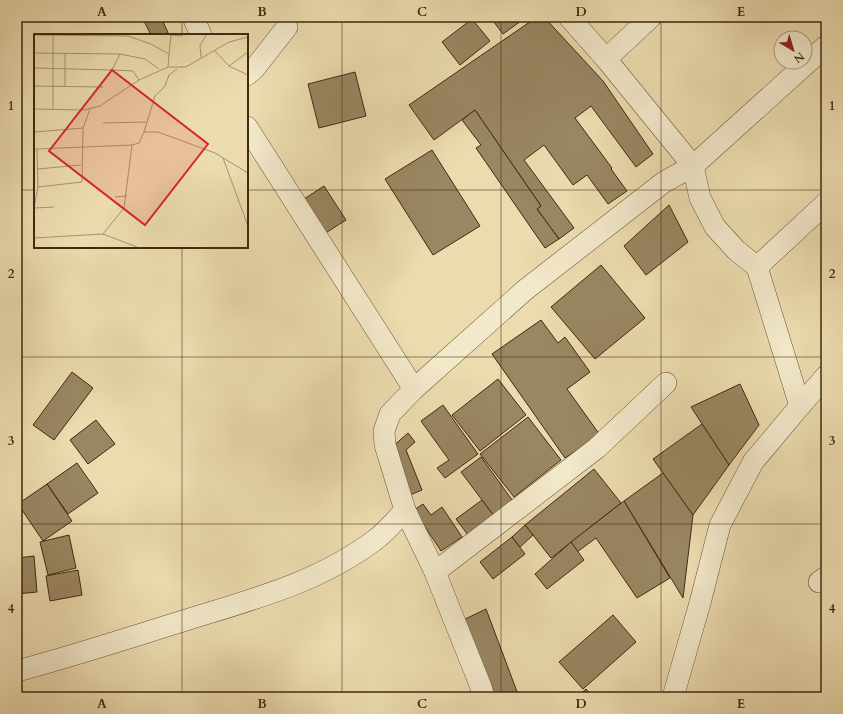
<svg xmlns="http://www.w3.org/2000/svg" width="843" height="714" viewBox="0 0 843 714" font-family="Cardo,serif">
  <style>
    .building { fill: #998662; stroke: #412910 }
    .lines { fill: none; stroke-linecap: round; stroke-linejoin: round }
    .street-casing { stroke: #6c5638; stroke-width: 22 }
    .street { stroke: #f2e8ca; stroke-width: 21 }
    .grid { fill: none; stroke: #412910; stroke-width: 1; stroke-opacity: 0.55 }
    .inset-road { fill: none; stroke: #a7946f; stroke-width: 1 }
    .view { fill: #d62828; fill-opacity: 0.15; stroke: #d62828; stroke-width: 2 }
    .inset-edge { fill: none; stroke: #412910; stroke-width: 2 }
    .neatline { fill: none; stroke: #412910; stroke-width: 1.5 }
    .grid-label { font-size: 13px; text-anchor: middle; font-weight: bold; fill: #412910 }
  </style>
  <rect width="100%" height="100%" fill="#ebdbae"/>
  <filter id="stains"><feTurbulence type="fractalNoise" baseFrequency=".005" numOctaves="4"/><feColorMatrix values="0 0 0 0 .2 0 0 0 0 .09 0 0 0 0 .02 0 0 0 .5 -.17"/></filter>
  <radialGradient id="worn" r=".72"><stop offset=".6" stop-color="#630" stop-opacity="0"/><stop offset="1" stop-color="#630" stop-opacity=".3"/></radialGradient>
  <!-- building -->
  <g class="building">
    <path d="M 142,17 L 161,17 L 169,35 L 151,35 Z"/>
    <path d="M 490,17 L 518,17 L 521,21 L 503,34 Z"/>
    <path d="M 537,17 L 544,17 L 603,81 L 653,154 L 636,167 L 591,106 L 575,118 L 612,168 L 611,169 L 627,191 L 608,204 L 587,175 L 573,185 L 544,145 L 524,160 L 574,228 L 559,239 L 537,209 L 541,206 L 475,110 L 434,140 L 409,105 Z"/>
    <path d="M 472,19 L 490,41 L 460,65 L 442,42 Z"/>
    <path d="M 355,72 L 366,116 L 319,128 L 308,84 Z"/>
    <path d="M 475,110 L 541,206 L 537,209 L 559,239 L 545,248 L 476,148 L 481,145 L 462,120 Z"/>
    <path d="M 432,150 L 480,226 L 433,255 L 385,179 Z"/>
    <path d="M 324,186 L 346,220 L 324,234 L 301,201 Z"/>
    <path d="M 669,205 L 688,242 L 646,275 L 624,246 Z"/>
    <path d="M 601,265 L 645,318 L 595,359 L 551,307 Z"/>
    <path d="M 541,320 L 558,343 L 565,337 L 590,372 L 567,389 L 600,435 L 565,458 L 492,354 Z"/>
    <path d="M 72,372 L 93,388 L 54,440 L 33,425 Z"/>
    <path d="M 498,379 L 526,415 L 480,451 L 452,415 Z"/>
    <path d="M 740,384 L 759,425 L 729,465 L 691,407 Z"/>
    <path d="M 443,405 L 478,454 L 445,478 L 437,468 L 449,460 L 421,421 Z"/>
    <path d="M 528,417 L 561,460 L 514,497 L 480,454 Z"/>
    <path d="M 96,420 L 115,444 L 88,464 L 70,440 Z"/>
    <path d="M 702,424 L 729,465 L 693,515 L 653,459 Z"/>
    <path d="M 408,433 L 415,442 L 406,450 L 422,490 L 410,495 L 391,448 Z"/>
    <path d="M 481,457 L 513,501 L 494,516 L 461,472 Z"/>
    <path d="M 77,463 L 98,493 L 68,514 L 47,484 Z"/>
    <path d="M 594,469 L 621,503 L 551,558 L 525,525 Z"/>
    <path d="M 663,473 L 693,515 L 683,598 L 624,501 Z"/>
    <path d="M 47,484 L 72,521 L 43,541 L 18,504 Z"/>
    <path d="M 482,500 L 494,516 L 468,535 L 456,519 Z"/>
    <path d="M 624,501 L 670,578 L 637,598 L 596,538 L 577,552 L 571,542 Z"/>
    <path d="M 423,504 L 431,515 L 442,507 L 462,537 L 441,551 L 414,510 Z"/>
    <path d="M 525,525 L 533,535 L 520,547 L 512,537 Z"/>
    <path d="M 69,535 L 76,568 L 48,575 L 40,542 Z"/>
    <path d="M 512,537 L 525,554 L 493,579 L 480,562 Z"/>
    <path d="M 571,542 L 584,560 L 547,589 L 535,574 Z"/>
    <path d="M 34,556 L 37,592 L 17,594 L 17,558 Z"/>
    <path d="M 78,570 L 82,595 L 50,601 L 46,576 Z"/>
    <path d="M 486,609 L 519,697 L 487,697 L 459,622 Z"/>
    <path d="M 613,615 L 636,642 L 583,689 L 559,662 Z"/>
    <path d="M 586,689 L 593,697 L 577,697 Z"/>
  </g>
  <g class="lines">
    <!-- street casing -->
    <g class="street-casing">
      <g id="street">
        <path d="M 193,17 L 201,35"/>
        <path d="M 569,17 L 606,59 L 693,166 L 700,198 L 715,227 L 736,250 L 757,267 L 800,406"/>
        <path d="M 606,59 L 651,17"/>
        <path d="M 247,75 L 254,69 L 287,27"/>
        <path d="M 247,127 L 414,389"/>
        <path d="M 757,267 L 826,203"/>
        <path d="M 405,510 L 435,572 L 481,687 L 484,697"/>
        <path d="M 435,572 L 597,448 L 666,383"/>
        <path d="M 819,582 L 826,577"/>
        <path d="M 17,671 C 73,656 128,638 183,621 C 250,600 318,583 375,540 C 386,532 396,520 405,510 L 385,445 L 384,431 L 390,414 L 414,389 L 525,290 L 664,182 L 693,166 L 826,46"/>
        <path d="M 673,697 L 700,603 L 720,525 L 753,462 L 800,406 L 826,376"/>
      </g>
    </g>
    <!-- street -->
    <use href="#street" class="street"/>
  </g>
  <!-- grid -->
  <path class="grid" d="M 182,17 L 182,35M 342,17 L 342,697M 501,17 L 501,697M 661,17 L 661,697M 17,190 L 35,190M 247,190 L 826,190M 182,247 L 182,697M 17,357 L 826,357M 17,524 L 826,524"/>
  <!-- overview -->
  <g transform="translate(34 34)">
    <rect width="214" height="214" fill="#ebdbae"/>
    <path class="inset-road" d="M 0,1 L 94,2 L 117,10 L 135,20 L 134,33 L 105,46 L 66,72 L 50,76 L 0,75M 137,1 L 149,2M 180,16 L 195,32 L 214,41M 0,19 L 86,20 L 111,25 L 125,35M 31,19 L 31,52M 135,20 L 137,1M 167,23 L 166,12 L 172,1M 195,32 L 214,18M 134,33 L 152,33 L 195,8 L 214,3M 0,34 L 78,36 L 86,20M 78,36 L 99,37 L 105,46M 0,52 L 69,53M 19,76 L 19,1M 69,89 L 112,88M 1,98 L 49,94M 110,98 L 121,62 L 131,52 L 135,41 L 143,35M 3,115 L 98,111 L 105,109 L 110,98 L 124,98 L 181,119 L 214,139M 189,124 L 214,192M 4,135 L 47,131M 4,153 L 48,148 L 49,94 L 56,75M 81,163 L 93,162M 0,174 L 4,153 L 3,115 L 0,115M 1,174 L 20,173M 69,200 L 90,174 L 98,111M 0,204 L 69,200 L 103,213"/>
    <path class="view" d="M 78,36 L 174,110 L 111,191 L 15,117 Z"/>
    <rect width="214" height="214" class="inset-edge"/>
  </g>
  <!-- margin -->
  <rect width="843" height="714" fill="none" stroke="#ebdbae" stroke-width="44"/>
  <!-- north arrow -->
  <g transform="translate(793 50) rotate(142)"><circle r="19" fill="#f2e8ca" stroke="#ab9c80"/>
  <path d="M0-3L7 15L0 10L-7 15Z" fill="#8f2418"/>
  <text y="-6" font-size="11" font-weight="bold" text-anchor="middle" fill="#412910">N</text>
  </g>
  <rect x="22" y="22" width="799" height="670" class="neatline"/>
  <g class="grid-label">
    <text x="102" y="16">A</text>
    <text x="262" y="16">B</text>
    <text x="422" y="16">C</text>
    <text x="581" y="16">D</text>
    <text x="741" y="16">E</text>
    <text x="11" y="110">1</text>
    <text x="832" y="110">1</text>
    <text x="11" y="278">2</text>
    <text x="832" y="278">2</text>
    <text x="11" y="445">3</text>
    <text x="832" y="445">3</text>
    <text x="11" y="613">4</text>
    <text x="832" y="613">4</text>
    <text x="102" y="708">A</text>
    <text x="262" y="708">B</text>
    <text x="422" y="708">C</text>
    <text x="581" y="708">D</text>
    <text x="741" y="708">E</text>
  </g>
  <rect width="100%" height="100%" filter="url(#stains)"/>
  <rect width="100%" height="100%" fill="url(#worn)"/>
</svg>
